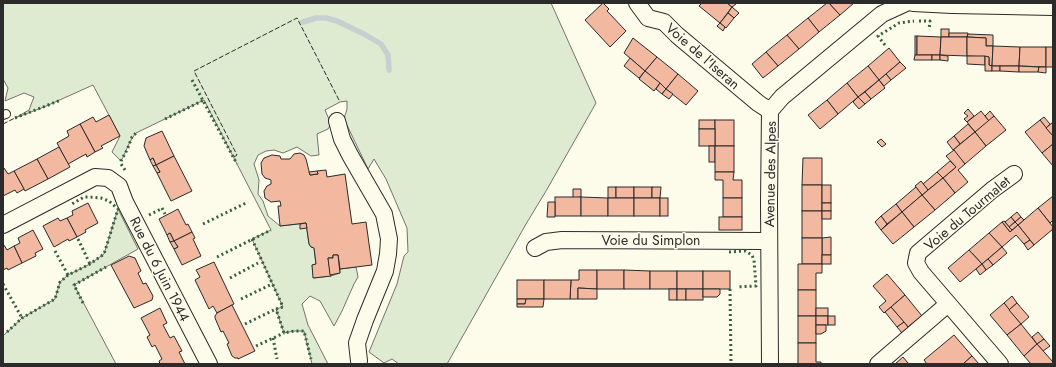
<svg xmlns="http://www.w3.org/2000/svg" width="1056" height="367" viewBox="0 0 1056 367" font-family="Jost,sans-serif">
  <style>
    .green { fill: #deebd1; stroke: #74746e }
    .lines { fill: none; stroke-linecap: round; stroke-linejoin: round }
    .stream { stroke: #c7d0d0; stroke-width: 5.5 }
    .building { fill: #f2b8a0; stroke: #2b2b2b }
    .service-casing { stroke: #2b2b2b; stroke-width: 10 }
    .minor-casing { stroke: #2b2b2b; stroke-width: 18 }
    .service { stroke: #fdfbea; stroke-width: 8 }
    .minor { stroke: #fdfbea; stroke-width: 16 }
    .hedge { stroke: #34623c; stroke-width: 3; stroke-dasharray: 2 3; stroke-linecap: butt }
    .fence { stroke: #2b2b2b; stroke-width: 1; stroke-dasharray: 5 2; stroke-linecap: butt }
    .labels { text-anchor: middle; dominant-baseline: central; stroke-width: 3; stroke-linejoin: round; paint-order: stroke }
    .street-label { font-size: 14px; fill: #2b2b2b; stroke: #fdfbea }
  </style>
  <rect width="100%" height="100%" fill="#fdfbea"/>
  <!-- green -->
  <g class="green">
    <path d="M 3,3 L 551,3 L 596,103 L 546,191 L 526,224 L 447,364 L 399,364 L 392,359 L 384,363 L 369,352 L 397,284 L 404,256 L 408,252 L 407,228 L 386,179 L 374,159 L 368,169 L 344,119 L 347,109 L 347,101 L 340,102 L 325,110 L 331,124 L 328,129 L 317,134 L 319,155 L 311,156 L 297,147 L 283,153 L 274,150 L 266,151 L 258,155 L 254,164 L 259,180 L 258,194 L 263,201 L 268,216 L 280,226 L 306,223 L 309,244 L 311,247 L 314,248 L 316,264 L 312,265 L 314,278 L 331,276 L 340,273 L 340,269 L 356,267 L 358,277 L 354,284 L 342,311 L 334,326 L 320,301 L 310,296 L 302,304 L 308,325 L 328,364 L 312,364 L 304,331 L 294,331 L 284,333 L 276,309 L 283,307 L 252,239 L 271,230 L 204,100 L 136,133 C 129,141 126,152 121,161 L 112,152 L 120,136 L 93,85 L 44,107 L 15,118 L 29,110 L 34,97 L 24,93 L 5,101 L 8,88 L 3,79 Z"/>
    <path d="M 118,209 L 138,249 L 74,285 L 116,364 L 3,364 L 3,336 L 22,318 L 55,299 L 60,282 L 68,275 L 90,264 L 104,254 Z"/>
  </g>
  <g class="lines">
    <!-- stream -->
    <path class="stream" d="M 303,22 L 316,18 L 326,18 L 337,21 L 364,34 L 381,44 L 388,55 L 389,70"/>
  </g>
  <!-- building -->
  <g class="building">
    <path d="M 603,3 L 609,9 L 607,11 L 626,31 L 610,47 L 585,20 Z"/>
    <path d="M 702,3 L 727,3 L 732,7 L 720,23 L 699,6 Z"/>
    <path d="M 727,3 L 735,3 L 736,4 L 732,7 Z"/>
    <path d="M 827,3 L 829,3 L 840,15 L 819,32 L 808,18 Z"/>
    <path d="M 829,3 L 854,3 L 840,15 Z"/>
    <path d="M 732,7 L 739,13 L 734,18 L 728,13 Z"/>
    <path d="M 728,13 L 734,18 L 726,28 L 720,23 Z"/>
    <path d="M 808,18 L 819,32 L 799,49 L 787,35 Z"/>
    <path d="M 720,23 L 725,27 L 723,31 L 717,26 Z"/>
    <rect x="941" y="29" width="8" height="8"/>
    <path d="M 949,33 L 968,33 L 967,37 L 949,37 Z"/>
    <path d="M 968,34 L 993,35 L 993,46 L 986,46 L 986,38 L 967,37 Z"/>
    <path d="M 787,35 L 799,49 L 778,66 L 766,52 Z"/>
    <rect x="915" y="36" width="2" height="19"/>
    <path d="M 917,36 L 941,37 L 940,55 L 917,55 Z"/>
    <path d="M 941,37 L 967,37 L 967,56 L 940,55 Z"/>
    <path d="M 967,37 L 986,38 L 986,46 L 993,46 L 992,66 L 989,65 L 989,57 L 967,56 Z"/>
    <path d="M 633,38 L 657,57 L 645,71 L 624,53 Z"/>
    <path d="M 993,46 L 1020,47 L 1019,66 L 992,66 Z"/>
    <path d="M 1020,47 L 1046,47 L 1046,67 L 1019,66 Z"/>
    <rect x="1046" y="47" width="7" height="20"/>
    <path d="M 889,48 L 900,62 L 879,80 L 868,66 Z"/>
    <path d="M 766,52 L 778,66 L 763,78 L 752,64 Z"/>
    <path d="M 915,55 L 932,55 L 932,60 L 914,60 Z"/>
    <rect x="932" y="55" width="8" height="5"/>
    <path d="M 940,55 L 948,56 L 948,61 L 940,60 Z"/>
    <path d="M 967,56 L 985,56 L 985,65 L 967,64 Z"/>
    <path d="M 985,56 L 989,57 L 989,65 L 992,66 L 992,71 L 985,71 Z"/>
    <path d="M 657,57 L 678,74 L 666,89 L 645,71 Z"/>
    <path d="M 630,58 L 645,71 L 639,78 L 624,66 Z"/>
    <path d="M 900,62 L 906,68 L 891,80 L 886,74 Z"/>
    <path d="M 868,66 L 879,80 L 858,97 L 847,83 Z"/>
    <rect x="992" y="66" width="8" height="5"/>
    <path d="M 1000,66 L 1019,66 L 1019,72 L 1000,71 Z"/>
    <path d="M 1019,66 L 1039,67 L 1038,72 L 1019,72 Z"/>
    <path d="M 1039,67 L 1046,67 L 1046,73 L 1038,72 Z"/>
    <path d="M 645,71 L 660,83 L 654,91 L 639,79 Z"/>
    <path d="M 678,74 L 698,91 L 686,105 L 666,89 Z"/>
    <path d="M 886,74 L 891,80 L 884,86 L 879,80 Z"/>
    <path d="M 879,80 L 885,88 L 871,99 L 865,92 Z"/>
    <path d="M 660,83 L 666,89 L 662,94 L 656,89 Z"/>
    <path d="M 847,83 L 858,97 L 838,114 L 827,100 Z"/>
    <path d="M 666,89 L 673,94 L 669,99 L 662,94 Z"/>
    <path d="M 865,92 L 871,99 L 865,104 L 858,97 Z"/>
    <path d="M 858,97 L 865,104 L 859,109 L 853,102 Z"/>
    <path d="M 827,100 L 838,114 L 820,129 L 808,115 Z"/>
    <path d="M 968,109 L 974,116 L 967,122 L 964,119 L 968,116 L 964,113 Z"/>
    <path d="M 981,111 L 989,121 L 975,132 L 967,122 Z"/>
    <path d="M 990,111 L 994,116 L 989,121 L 985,116 Z"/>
    <path d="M 109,115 L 120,136 L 101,146 L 103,148 L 95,152 L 80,124 L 93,117 L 96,122 Z"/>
    <path d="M 994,116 L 1006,130 L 986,146 L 975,132 Z"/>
    <path d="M 1044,117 L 1050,124 L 1046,128 L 1040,120 Z"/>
    <rect x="699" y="120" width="16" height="9"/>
    <rect x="715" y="120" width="19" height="26"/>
    <path d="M 1040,120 L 1053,136 L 1053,144 L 1042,153 L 1025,132 Z"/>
    <path d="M 1053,122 L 1053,136 L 1046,128 Z"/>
    <path d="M 80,124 L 95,152 L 87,157 L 86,154 L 68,164 L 57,143 L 69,136 L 67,131 Z"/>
    <path d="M 968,124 L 975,132 L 960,144 L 954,136 Z"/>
    <rect x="699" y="129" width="16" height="17"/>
    <path d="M 162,131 L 174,156 L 156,165 L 153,158 L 150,160 L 144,146 L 146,138 Z"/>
    <path d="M 975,132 L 986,146 L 965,164 L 953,150 Z"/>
    <path d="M 954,136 L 960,144 L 953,150 L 947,142 Z"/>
    <path d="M 881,139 L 886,144 L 882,147 L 877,142 Z"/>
    <path d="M 1053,144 L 1053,166 L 1042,153 Z"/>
    <rect x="709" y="146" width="6" height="16"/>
    <rect x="715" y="146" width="19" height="26"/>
    <path d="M 59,147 L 70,167 L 48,179 L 37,159 Z"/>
    <path d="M 954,150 L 965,164 L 958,170 L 968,182 L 955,193 L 943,178 L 956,167 L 946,156 Z"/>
    <path d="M 300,153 L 304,155 L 306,159 L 310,175 L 318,174 L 317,171 L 326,170 L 327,177 L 345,174 L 352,224 L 366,222 L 372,265 L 340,269 L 338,255 L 333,255 L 333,258 L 328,258 L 331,276 L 313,278 L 312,265 L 316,264 L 314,248 L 311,247 L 309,244 L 306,223 L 280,226 L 278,206 L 281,206 L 280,201 L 271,202 L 265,198 L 264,191 L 267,186 L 271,184 L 271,180 L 265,178 L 262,174 L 261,163 L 264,158 L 272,155 L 280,156 L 281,159 L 290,159 L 294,154 Z"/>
    <path d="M 174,156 L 192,191 L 171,201 L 157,173 L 160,172 L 156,165 Z"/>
    <path d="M 153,158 L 156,165 L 153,166 L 150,160 Z"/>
    <path d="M 803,158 L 822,158 L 822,185 L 802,185 Z"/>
    <path d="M 37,159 L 48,179 L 25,191 L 14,171 Z"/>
    <path d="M 950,161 L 956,167 L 943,178 L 937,172 Z"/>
    <path d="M 156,165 L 160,172 L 157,173 L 153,166 Z"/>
    <path d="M 4,168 L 8,174 L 14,171 L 24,189 L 17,193 L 15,190 L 3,196 L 3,169 Z"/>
    <path d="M 317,171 L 318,174 L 310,175 L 309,172 Z"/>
    <path d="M 715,172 L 734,172 L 733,180 L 742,180 L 742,198 L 723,198 L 723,180 L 715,180 Z"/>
    <path d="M 937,172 L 943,178 L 928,190 L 923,184 Z"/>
    <path d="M 943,178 L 955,193 L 935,210 L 922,195 Z"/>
    <path d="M 921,181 L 928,190 L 922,195 L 915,186 Z"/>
    <rect x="802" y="185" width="20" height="26"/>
    <rect x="822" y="185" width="9" height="18"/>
    <rect x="608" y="187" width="8" height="11"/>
    <rect x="616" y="187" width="18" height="11"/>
    <rect x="634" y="187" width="18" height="11"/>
    <path d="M 652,187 L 661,187 L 660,198 L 652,198 Z"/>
    <path d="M 916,187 L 922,195 L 902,212 L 896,204 Z"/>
    <path d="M 573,189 L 581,189 L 581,197 L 573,198 Z"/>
    <path d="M 922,195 L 935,210 L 914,227 L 902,212 Z"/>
    <path d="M 1053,196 L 1053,220 L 1050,223 L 1038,208 Z"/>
    <rect x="555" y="197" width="26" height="19"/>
    <path d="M 581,197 L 608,198 L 608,216 L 581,216 Z"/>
    <rect x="608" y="198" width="26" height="18"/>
    <rect x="634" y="198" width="26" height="18"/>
    <rect x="660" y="198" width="8" height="18"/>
    <rect x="723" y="198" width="19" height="19"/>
    <path d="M 548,202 L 555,202 L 555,217 L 547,217 Z"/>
    <path d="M 88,203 L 98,223 L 85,230 L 86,232 L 77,237 L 67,218 L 73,215 L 72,211 Z"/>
    <rect x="822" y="203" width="9" height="8"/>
    <path d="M 896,204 L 902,212 L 887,224 L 881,216 Z"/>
    <path d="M 1038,208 L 1053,227 L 1053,229 L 1034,245 L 1018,225 Z"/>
    <path d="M 178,209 L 186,225 L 188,224 L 192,232 L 174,241 L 170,233 L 167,235 L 159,219 Z"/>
    <rect x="802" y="211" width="20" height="27"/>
    <rect x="822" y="211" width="9" height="8"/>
    <path d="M 902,212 L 914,227 L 893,244 L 881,230 Z"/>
    <path d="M 1017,212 L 1021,217 L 1015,222 L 1011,217 Z"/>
    <path d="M 881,216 L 887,224 L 881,230 L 875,222 Z"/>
    <rect x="719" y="217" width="23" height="13"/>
    <path d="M 1011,217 L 1015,222 L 1009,227 L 1005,222 Z"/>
    <path d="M 1021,217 L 1024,220 L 1018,225 L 1015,222 Z"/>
    <path d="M 58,218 L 60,221 L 67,218 L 77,237 L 69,241 L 68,239 L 54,247 L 43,226 Z"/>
    <path d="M 1004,221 L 1012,230 L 1010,232 L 1002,222 Z"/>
    <path d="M 1002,222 L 1010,232 L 1018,225 L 1030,240 L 1024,244 L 1016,235 L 1002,247 L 989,233 Z"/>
    <path d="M 1015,222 L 1018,225 L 1012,230 L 1009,227 Z"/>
    <path d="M 306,223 L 307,228 L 300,229 L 300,224 Z"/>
    <path d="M 33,230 L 43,249 L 35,253 L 36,256 L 22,263 L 14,246 L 20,243 L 18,238 Z"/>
    <path d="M 192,232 L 195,238 L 193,239 L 201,256 L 182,265 L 174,249 L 178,247 L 174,241 Z"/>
    <path d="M 170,233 L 174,241 L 170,242 L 167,235 Z"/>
    <path d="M 989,233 L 1002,247 L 982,264 L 969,250 Z"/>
    <path d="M 831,237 L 831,255 L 822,255 L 822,238 Z"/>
    <rect x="802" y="238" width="20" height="26"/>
    <path d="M 1030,240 L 1034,245 L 1028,250 L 1024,244 Z"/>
    <path d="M 174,241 L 178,247 L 174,249 L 170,242 Z"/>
    <path d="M 3,245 L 4,245 L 7,250 L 14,246 L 22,263 L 8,270 L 7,268 L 3,270 Z"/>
    <path d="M 1002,247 L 1007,253 L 993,265 L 988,259 Z"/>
    <path d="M 969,250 L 982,264 L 960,282 L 948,268 Z"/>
    <path d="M 333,255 L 338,255 L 340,273 L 330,275 L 328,258 L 333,258 Z"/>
    <rect x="822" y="255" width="9" height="9"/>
    <path d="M 129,256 L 135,258 L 141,271 L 138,273 L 143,284 L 146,283 L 153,296 L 152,300 L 134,308 L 111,265 Z"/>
    <path d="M 988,259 L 993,265 L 986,270 L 982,264 Z"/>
    <path d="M 214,262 L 234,304 L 217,313 L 213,306 L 209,309 L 195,280 L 200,277 L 196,270 Z"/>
    <path d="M 798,264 L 822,264 L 822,273 L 816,273 L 816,290 L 798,290 Z"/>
    <path d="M 982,264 L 986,270 L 980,275 L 976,269 Z"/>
    <path d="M 579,270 L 597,270 L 597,289 L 578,288 L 578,299 L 570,299 L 571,280 L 579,280 Z"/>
    <rect x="597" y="270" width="27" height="19"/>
    <path d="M 624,270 L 650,271 L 650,289 L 624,289 Z"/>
    <rect x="650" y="271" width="27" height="18"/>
    <rect x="677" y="271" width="26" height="18"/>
    <rect x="703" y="271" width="27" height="18"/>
    <path d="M 887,274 L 905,295 L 884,313 L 879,307 L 886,301 L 873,286 Z"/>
    <rect x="517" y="280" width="27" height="19"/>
    <path d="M 544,280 L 571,280 L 570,299 L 544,299 Z"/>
    <path d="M 578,288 L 597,289 L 597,299 L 578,299 Z"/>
    <rect x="669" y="289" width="8" height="11"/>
    <rect x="677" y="289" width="9" height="11"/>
    <rect x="686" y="289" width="17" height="11"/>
    <path d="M 703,289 L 720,289 L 720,294 L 717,297 L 703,297 Z"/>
    <rect x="798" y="290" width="18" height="26"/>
    <path d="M 905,295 L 922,316 L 908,327 L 891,307 Z"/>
    <path d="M 1012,296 L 1017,303 L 1009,310 L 1004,303 Z"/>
    <path d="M 517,299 L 526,299 L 525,304 L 517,304 Z"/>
    <path d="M 526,299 L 544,299 L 543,307 L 517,307 L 517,304 L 525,304 Z"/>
    <path d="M 1004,303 L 1021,324 L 1007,335 L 990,315 Z"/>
    <path d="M 1017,303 L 1029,317 L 1021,324 L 1009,310 Z"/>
    <path d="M 232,305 L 255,351 L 238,359 L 238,358 L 235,358 L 232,356 L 227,344 L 229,343 L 223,331 L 221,332 L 215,318 L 215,316 L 217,313 Z"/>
    <path d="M 891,307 L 904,322 L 897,327 L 885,312 Z"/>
    <path d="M 160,308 L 167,323 L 163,325 L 170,338 L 174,336 L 182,351 L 179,352 L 185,364 L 160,364 L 159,361 L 162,359 L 155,345 L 152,347 L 147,337 L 150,335 L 141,318 Z"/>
    <rect x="816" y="308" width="12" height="8"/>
    <rect x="798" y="316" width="18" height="27"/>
    <rect x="816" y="316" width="12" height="9"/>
    <rect x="828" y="316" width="7" height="9"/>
    <path d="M 904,322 L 908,327 L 902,333 L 897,327 Z"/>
    <path d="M 1021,324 L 1037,344 L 1024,356 L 1007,335 Z"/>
    <path d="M 816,325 L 826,325 L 826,331 L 821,334 L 816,334 Z"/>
    <path d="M 1038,332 L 1044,339 L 1037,344 L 1032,337 Z"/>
    <path d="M 954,335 L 972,356 L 963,364 L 927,364 L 924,360 Z"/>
    <path d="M 1044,339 L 1050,346 L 1043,351 L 1037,344 Z"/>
    <path d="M 798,343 L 816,343 L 816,362 L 821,362 L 821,364 L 798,364 Z"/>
    <path d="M 1037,344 L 1053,362 L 1053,364 L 1031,364 L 1024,356 Z"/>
    <path d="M 972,356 L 979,364 L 963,364 Z"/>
    <path d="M 903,357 L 908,363 L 906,364 L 895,364 Z"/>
  </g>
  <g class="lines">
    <!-- service casing -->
    <g class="service-casing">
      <path id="service" d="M 3,115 L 6,114"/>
    </g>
    <!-- minor casing -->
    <g class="minor-casing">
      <g id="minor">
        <path d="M 637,3 L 648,18 L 664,22 L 677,35 L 758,103 L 770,111"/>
        <path d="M 913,3 L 952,5 L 1053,7"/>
        <path d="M 337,121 L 342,139 L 350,155 L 384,214 L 389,239 L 388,254 L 385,271 L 365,320 L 357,343 L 359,361"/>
        <path d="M 3,225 L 95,177 L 108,178 L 119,186 L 125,202 L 209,364"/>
        <path d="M 535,248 L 546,242 L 562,240 L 769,241"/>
        <path d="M 770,364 L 769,202 L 770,111 L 782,97 L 882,14 L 906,3"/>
        <path d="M 878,364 L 948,304"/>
        <path d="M 1000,364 L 921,272 L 916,263 L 918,253 L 992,190 L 1014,174"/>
      </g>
    </g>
    <!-- service -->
    <use href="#service" class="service"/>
    <!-- minor -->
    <use href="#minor" class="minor"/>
    <!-- hedge -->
    <g class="hedge">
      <path d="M 919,21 L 930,21 L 929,30"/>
      <path d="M 885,45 L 878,36 L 899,23 L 914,21"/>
      <path d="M 192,80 L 237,164"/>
      <path d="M 15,118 L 61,100"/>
      <path d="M 165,119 L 204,100"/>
      <path d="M 125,170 L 121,164 L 121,161 L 127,150 L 132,137 L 136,133"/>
      <path d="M 162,208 L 165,214"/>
      <path d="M 149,215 L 161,209"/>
      <path d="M 203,224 L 248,202"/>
      <path d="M 78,239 L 90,264"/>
      <path d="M 252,239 L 283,307 L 276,309 L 284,333 L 294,331 L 304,331 L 311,359"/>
      <path d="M 55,251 L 68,275"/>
      <path d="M 729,252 L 745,251 L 752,255 L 754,260 L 756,286 L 737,287"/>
      <path d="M 217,257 L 271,230"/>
      <path d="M 230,278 L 258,263"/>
      <path d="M 3,284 L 22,318"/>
      <path d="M 730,289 L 731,364"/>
      <path d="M 241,299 L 272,284"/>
      <path d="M 83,303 L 74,285 L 106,267"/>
      <path d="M 245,324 L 276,309"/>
      <path d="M 7,332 L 22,318 L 55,299 L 60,282 L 68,275 L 90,264 L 104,254 L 118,209 L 109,201 L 101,198 L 89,197 L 84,197 L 70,205"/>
      <path d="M 273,338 L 277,359"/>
      <path d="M 256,346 L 284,333"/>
    </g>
    <!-- fence -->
    <g class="fence">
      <path d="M 3,124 L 15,118"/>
      <path d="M 234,157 L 237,155 L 194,71 L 297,18 L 340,102"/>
    </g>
  </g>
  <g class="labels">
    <!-- street labels -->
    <g class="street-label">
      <text transform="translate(703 56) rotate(41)">Voie de l'Iseran</text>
      <text transform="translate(770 174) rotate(-89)">Avenue des Alpes</text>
      <text transform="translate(967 213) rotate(-40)">Voie du Tourmalet</text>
      <text x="651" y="240">Voie du Simplon</text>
      <text transform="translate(160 269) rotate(63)">Rue du 6 Juin 1944</text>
    </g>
  </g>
  <!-- border -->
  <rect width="1056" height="367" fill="none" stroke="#2b2b2b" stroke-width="8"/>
</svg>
